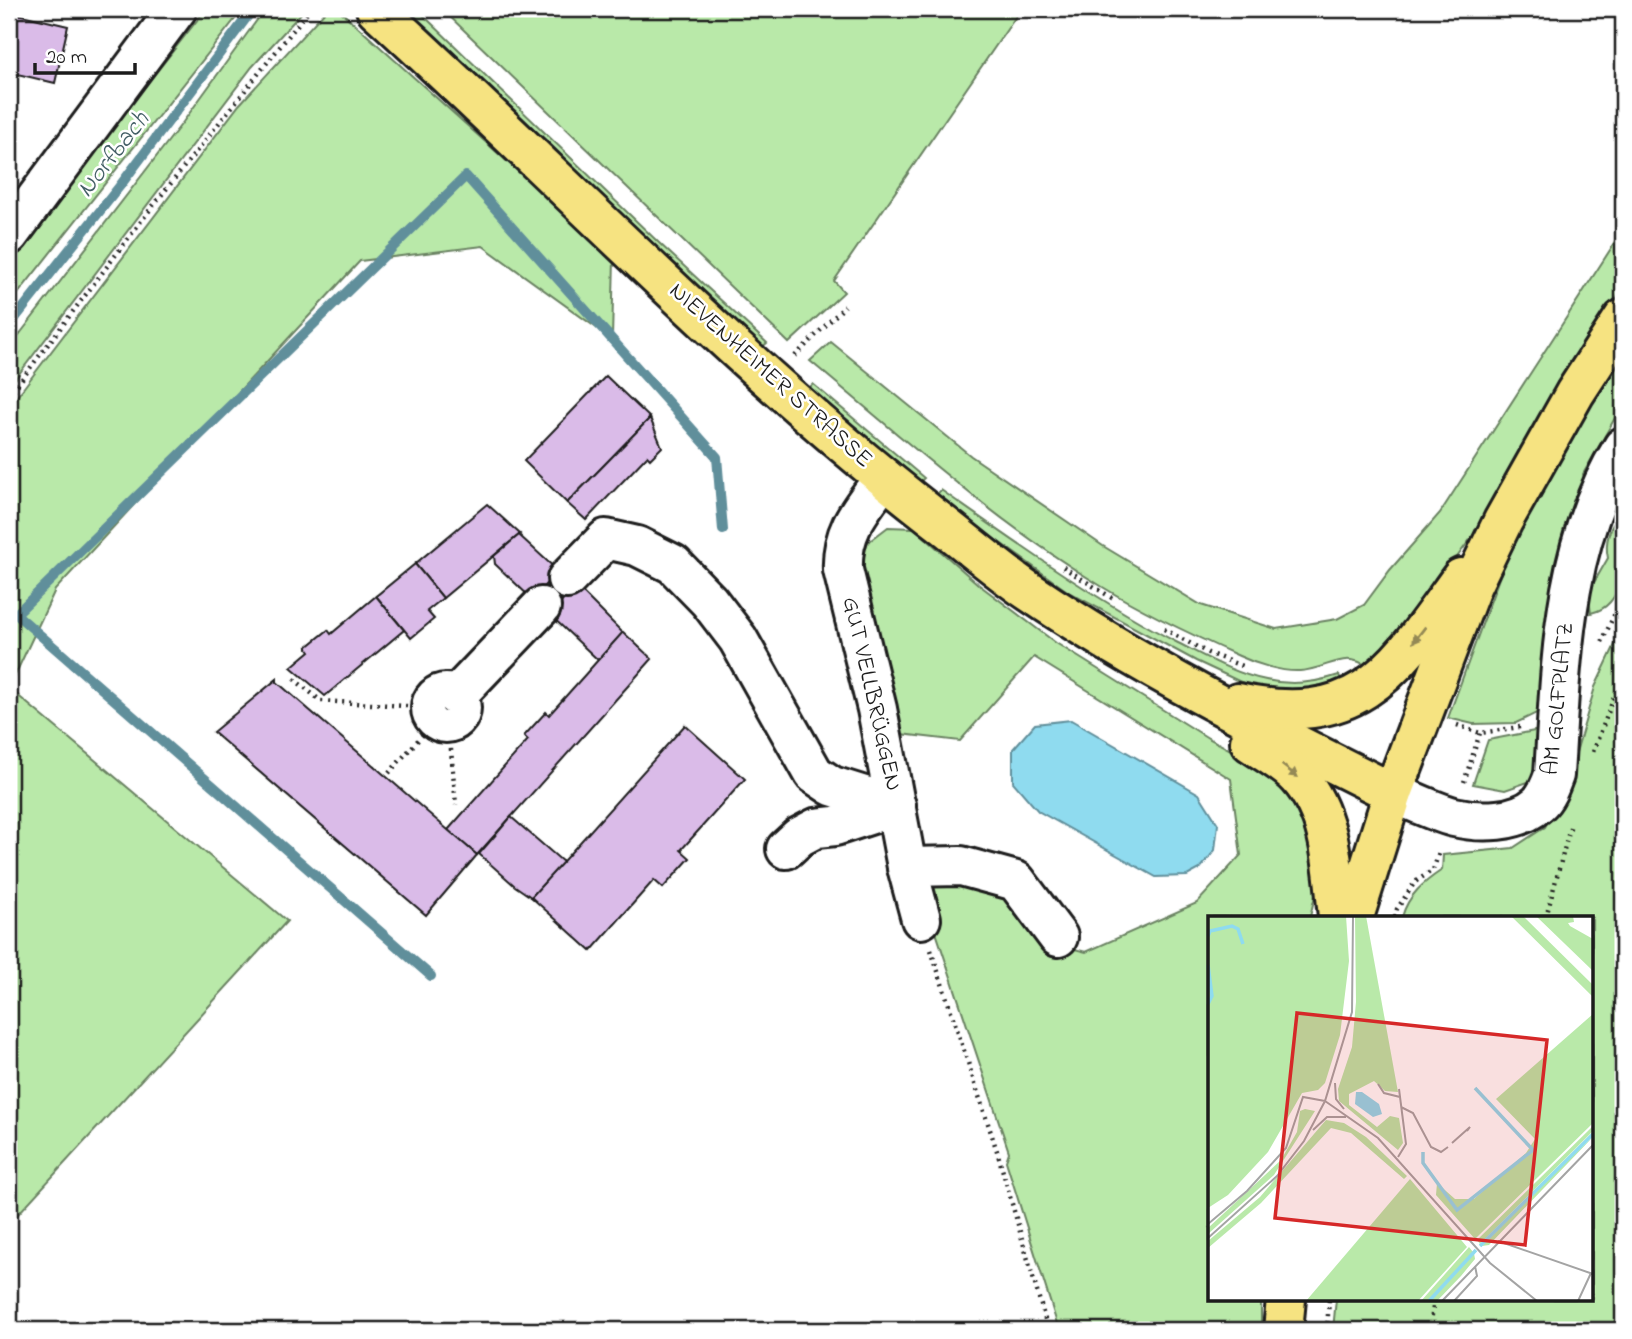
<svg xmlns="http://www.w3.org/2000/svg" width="1632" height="1339" viewBox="0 0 1632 1339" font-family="'Indie Flower',sans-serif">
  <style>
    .green { fill: #b9e9a9; stroke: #6a8262; stroke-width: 2 }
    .water { fill: #8fdbef; stroke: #618f9b; stroke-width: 2 }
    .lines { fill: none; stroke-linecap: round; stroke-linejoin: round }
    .stream { stroke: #618f9b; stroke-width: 10 }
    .building { fill: #dabbe8; stroke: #1c1c1c; stroke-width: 2 }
    .minor-casing { stroke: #1c1c1c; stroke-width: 44 }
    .major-casing { stroke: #1c1c1c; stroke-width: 44 }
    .path { stroke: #1c1c1c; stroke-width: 4.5; stroke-dasharray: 2 5; stroke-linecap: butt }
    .minor { stroke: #fff; stroke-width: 38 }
    .major { stroke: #f6e381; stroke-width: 38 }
    .oneway { fill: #948954 }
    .labels { text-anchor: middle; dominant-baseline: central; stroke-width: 5; stroke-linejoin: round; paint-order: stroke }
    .street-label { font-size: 24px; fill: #1c1c1c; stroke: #fff }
    .water-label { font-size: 26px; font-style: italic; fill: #445f66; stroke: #fff }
    .inset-river { fill: none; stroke: #8fdbef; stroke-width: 3.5 }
    .inset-road { fill: none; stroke: #a4a4a4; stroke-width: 2 }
    .view { fill: #d62828; fill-opacity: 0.15; stroke: #d62828; stroke-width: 3.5 }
    .inset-edge { fill: none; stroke: #1c1c1c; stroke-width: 3.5 }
  </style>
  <rect width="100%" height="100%" fill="#fff"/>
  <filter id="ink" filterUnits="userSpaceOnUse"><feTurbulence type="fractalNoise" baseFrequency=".0143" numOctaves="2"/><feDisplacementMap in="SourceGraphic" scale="14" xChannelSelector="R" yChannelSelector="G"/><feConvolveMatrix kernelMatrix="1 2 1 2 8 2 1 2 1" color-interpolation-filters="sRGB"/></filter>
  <g filter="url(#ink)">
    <!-- green -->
    <g class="green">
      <path d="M 206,9 L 243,9 L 9,305 L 9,260 Z"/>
      <path d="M 265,9 L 305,9 L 252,67 L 9,387 L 9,348 L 183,122 Z"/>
      <path d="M 327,9 L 338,9 L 614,258 L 612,339 L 483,246 L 360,261 L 55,590 L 9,688 L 287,921 L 9,1224 L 9,407 L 239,105 Z"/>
      <path d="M 402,9 L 416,9 L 424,16 L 659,243 L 767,343 L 760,349 Z"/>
      <path d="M 442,9 L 1021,9 L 834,281 L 844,292 L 789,343 Z"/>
      <path d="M 1623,230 L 1623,288 L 1536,423 L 1474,534 L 1427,598 L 1370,668 C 1343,649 1330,669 1300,671 C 1281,672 1256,664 1239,656 C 1192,635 1145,613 1101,586 C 996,522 904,439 810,361 L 831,342 L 971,456 L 1103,546 L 1201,605 L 1276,629 L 1337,619 L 1364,605 L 1390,570 L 1440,513 Z"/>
      <path d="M 1623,351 L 1623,404 L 1583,474 L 1585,480 L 1554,572 L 1546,648 L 1547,708 L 1516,723 L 1473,724 L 1448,718 L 1510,548 L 1537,491 Z"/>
      <path d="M 813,384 L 924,478 L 918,484 L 806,391 Z"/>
      <path d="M 941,490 C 1018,544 1094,599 1178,643 C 1206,657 1235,674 1266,680 C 1292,686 1315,683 1339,675 L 1343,685 L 1325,690 L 1269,692 L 1245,684 L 1196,661 L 1070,593 L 935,496 Z"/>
      <path d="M 1623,511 C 1623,544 1632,604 1591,613 L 1588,593 L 1608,558 C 1604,540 1610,525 1623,511 Z"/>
      <path d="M 888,527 L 914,528 L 978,584 L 1056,643 L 1208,738 L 1276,774 L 1298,802 L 1319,878 L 1310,917 L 1210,917 L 1210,1299 L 1261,1299 L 1261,1330 L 1059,1330 L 1006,1161 L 1009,1152 L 925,899 L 931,884 L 972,875 L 1013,895 L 1048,942 L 1086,952 L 1197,903 L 1241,855 L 1231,779 L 1034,657 L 960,741 L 901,734 L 859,574 L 867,543 Z"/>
      <path d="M 1623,628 L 1623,1330 L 1333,1330 L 1336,1299 L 1592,1299 L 1592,917 L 1402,917 C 1408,895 1424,882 1442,870 L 1443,855 L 1513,848 L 1545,827 L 1568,780 L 1595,687 Z"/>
      <path d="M 1545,729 L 1545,758 L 1531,781 L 1505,790 L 1473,784 L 1488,740 Z"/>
    </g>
    <!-- water -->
    <path class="water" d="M 1071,720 L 1199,794 L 1218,824 L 1215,850 L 1200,869 L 1187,876 L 1156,877 L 1038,811 L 1013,782 L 1013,749 L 1035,724 Z"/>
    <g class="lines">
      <!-- stream -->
      <g class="stream">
        <path d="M 9,326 L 119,187 L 253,9"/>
        <path d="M 431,976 L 16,614 L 466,176 L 717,457 L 723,530"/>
      </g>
    </g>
    <!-- building -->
    <g class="building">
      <path d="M 9,12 L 68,26 L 55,83 L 9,72 Z"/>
      <path d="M 606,376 L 650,418 L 567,503 L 524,461 Z"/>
      <path d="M 650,418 L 662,447 L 650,459 L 647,456 L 586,520 L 567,503 Z"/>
      <path d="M 487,504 L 520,534 L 443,598 L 415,564 Z"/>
      <path d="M 519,535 L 558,571 L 532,599 L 495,564 L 494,556 Z"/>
      <path d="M 415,564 L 443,598 L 427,611 L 434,619 L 411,638 L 376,596 Z"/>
      <path d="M 576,586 L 623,633 L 598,660 L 550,615 Z"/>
      <path d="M 376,596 L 404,630 L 325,696 L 291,667 L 310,651 L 307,647 L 328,630 L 331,634 Z"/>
      <path d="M 623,632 L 652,659 L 477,855 L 448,830 L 528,740 L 524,736 L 546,712 L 549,715 Z"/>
      <path d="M 277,679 L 277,682 L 477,855 L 426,915 L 213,732 Z"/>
      <path d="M 685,725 L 745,779 L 681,850 L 690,858 L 663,888 L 654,880 L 591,951 L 531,897 Z"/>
      <path d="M 511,817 L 563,862 L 531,897 L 515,886 L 479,854 Z"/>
    </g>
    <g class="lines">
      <!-- minor casing -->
      <g class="minor-casing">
        <g id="minor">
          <path d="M 9,235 L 177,9"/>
          <path d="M 884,478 C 861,509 841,530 843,570 L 877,709 L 907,867 L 921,919"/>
          <path d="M 567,579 L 606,539 L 637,546 L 673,564 L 709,601 L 738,639 L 814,774 L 832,786 L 896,806"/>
          <circle cx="446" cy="708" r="15"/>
          <path d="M 456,696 L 541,607"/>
          <path d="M 1393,793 C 1413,801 1434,812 1454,817 C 1480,823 1517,823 1538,804 C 1546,797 1550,786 1554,775 C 1561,664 1562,544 1623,447"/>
          <path d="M 786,849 L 799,837 L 816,828 L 835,826 L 896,806"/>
          <path d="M 907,867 L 961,866 L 1016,881 L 1058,937"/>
        </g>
      </g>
      <!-- major casing -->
      <g class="major-casing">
        <g id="major">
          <path d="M 376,9 C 561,178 734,362 932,516 C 965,541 996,569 1030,592 C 1145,670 1269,731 1393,793"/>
          <path d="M 1238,703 C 1362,730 1396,668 1461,578"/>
          <path d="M 1250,742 C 1266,753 1287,764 1299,778 C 1332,815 1333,870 1338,917"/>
          <path d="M 1354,917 L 1393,793 L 1472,585 L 1503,521 L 1575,393 L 1623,319"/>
          <path d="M 1283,1330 L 1286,1299"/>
        </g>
      </g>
      <!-- path -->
      <g class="path">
        <path d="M 795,356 L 845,306"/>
        <path d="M 9,396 L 152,207 L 310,9"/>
        <path d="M 1063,567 L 1112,598"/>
        <path d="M 1164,629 L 1208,653 L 1242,666"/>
        <path d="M 1602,642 L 1623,595"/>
        <path d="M 294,679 L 321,701 L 423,707"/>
        <path d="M 1457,725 L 1480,733 L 1520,727"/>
        <path d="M 449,728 L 456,805"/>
        <path d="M 1593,752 L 1623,674"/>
        <path d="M 389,773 L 433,723"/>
        <path d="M 1464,782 L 1480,733"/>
        <path d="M 1395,917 L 1397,909 L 1415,882 L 1433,870 L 1440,850"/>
        <path d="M 1546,917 L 1571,824"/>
        <path d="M 931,950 L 997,1151 L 1048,1330"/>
        <path d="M 1327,1330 L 1329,1299"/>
        <path d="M 1430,1330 L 1434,1299"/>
      </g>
      <!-- minor -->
      <use href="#minor" class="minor"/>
      <!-- major -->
      <use href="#major" class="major"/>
    </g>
    <!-- one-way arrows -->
    <defs><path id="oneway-solid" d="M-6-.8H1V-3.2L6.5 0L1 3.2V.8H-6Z" transform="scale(1.75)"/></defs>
    <g class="oneway">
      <use href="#oneway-solid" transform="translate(1419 635) rotate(128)"/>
      <use href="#oneway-solid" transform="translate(1290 771) rotate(38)"/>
    </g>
  </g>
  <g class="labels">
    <!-- street labels -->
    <g class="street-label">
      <text transform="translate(770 376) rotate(42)">NIEVENHEIMER STRASSE</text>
      <text transform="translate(871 694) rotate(77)">GUT VELLBRÜGGEN</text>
      <text transform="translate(1559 699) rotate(-84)">AM GOLFPLATZ</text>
    </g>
    <!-- water labels -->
    <g class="water-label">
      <text transform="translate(114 155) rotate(-52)">Norfbach</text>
    </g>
  </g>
  <!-- overview -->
  <g transform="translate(1208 916)">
    <rect width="385" height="385" fill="#fff"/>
    <path d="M 0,0 L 138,0 L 141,45 L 132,119 L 117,167 L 110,174 L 94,177 L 60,236 L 20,279 L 0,292 ZM 147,0 L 158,0 L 190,176 L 177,175 L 166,165 L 141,178 L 141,189 L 169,211 L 182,200 L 191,202 L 195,227 L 190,234 L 131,185 L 130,173 L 144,131 L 148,86 ZM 303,0 L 315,0 L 385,69 L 385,81 ZM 328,0 L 365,0 L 366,6 L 360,7 L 362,10 L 385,23 L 385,55 ZM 385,98 L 385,207 L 267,323 L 228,279 L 229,267 L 247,283 L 266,283 L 318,237 L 327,223 L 288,183 ZM 97,193 L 107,195 L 66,259 L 0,318 L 0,312 L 73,244 L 89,216 L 92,195 ZM 118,204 L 136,207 L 158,221 L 199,260 L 196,263 L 143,217 L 123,212 L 53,287 L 0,332 L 0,325 L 52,281 ZM 385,210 L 385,215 L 272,328 L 269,324 ZM 385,221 L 281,329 L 274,330 L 344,258 ZM 202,263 L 259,331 L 210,385 L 98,385 ZM 261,331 L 265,336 L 220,385 L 213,385 ZM 266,337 L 267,343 L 253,360 L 229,385 L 222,385 Z" fill="#b9e9a9"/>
    <path d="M 148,176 L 154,176 L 171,188 L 174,198 L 165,201 L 147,188 Z" fill="#8fdbef"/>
    <path class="inset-river" d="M 0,20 L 2,15 L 24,10 L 30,13 L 35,28M 0,49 L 4,80 L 0,88M 215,236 L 215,247 L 249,294 L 325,234 L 267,172M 272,330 L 385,218M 221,385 L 268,334"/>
    <path class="inset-road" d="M 127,167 L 128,183 L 136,193M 170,168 L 176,177 L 192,181M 117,185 L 170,222 L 282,347 L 329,385M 193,191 L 205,197 L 223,231 L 233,236 L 240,231M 105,214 L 119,201 L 138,201M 244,227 L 262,211 L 259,215M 190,241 L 198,228 L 191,173M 0,308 L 39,275 L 78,232 L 95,181 L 117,185M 0,322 L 69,260 L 96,225 L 117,185 L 144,96 L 145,0M 290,325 L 385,358M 234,385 L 385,229M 246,385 L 269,360 L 267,350M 370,385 L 383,357"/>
    <path class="view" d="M 89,97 L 339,124 L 317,329 L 67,302 Z"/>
    <rect width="385" height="385" class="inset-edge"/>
  </g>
  <!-- margin -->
  <rect width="1632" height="1339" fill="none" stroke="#fff" stroke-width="35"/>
  <rect x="18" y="18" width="1597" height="1304" fill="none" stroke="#1c1c1c" stroke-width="2.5" filter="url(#ink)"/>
  <!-- scale -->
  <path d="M35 63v10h100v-10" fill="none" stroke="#1c1c1c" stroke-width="3.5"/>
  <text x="46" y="63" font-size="21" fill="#1c1c1c" stroke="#ffffff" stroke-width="5" paint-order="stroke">20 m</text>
</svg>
